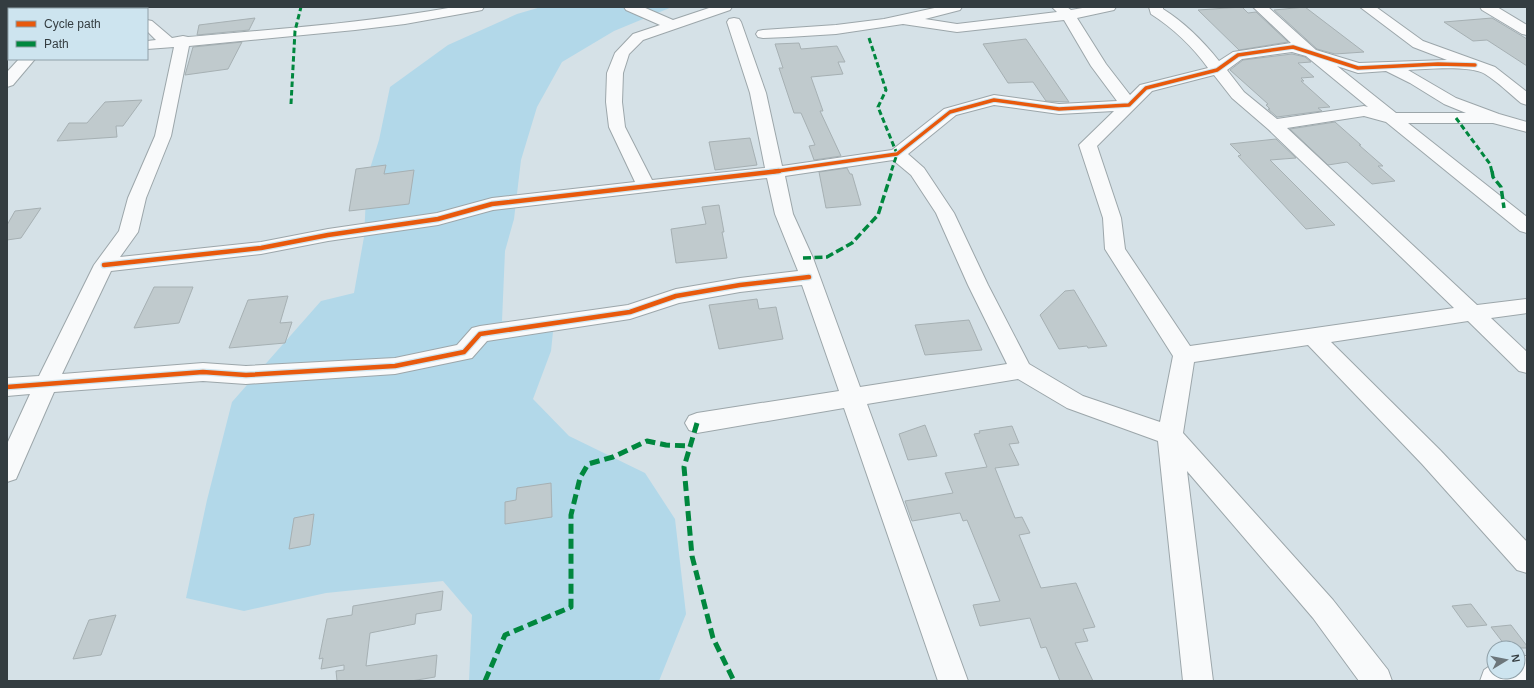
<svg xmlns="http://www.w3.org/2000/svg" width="1534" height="688" viewBox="0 0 1534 688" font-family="Helvetica,sans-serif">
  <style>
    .green { fill: #b2d8e9 }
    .building { fill: #c0cacd; stroke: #a6b0b3 }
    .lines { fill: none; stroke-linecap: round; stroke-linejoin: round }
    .minor-casing { stroke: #9ca6aa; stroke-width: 2 }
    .minor { fill: #f9fafb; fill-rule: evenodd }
    .quiet-far2 { stroke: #00873e; stroke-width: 3; stroke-dasharray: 5.5 3; stroke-linecap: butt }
    .quiet-far1 { stroke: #00873e; stroke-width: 3.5; stroke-dasharray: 8 3.5; stroke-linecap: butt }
    .quiet { stroke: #00873e; stroke-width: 5; stroke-dasharray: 10 5; stroke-linecap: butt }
    .cycleway-far1-casing { stroke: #cde4ef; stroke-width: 5.5 }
    .cycleway-casing { stroke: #cde4ef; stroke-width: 7 }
    .cycleway-far1 { stroke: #e8590c; stroke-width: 3.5 }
    .cycleway { stroke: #e8590c; stroke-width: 4.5 }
  </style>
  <rect width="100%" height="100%" fill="#d5e1e7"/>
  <!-- green -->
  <path class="green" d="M 541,7 L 672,7 L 614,31 L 562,62 L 537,107 L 521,160 L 514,219 L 505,251 L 502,321 L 554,322 L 551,351 L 533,399 L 569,436 L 645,473 L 675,519 L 686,614 L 659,681 L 469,681 L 472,615 L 443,581 L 326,593 L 244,611 L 186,598 L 207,500 L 232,402 L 321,301 L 354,293 L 364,237 L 367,178 L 379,140 L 390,87 L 448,45 L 517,14 Z"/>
  <!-- building -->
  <g class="building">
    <path d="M 1242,7 L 1248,13 L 1256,12 L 1288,42 L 1239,50 L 1198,10 Z"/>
    <path d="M 1305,7 L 1364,52 L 1335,54 L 1317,49 L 1274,10 Z"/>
    <path d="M 255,18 L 249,30 L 197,35 L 199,25 Z"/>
    <path d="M 1492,18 L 1527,39 L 1527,66 L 1487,40 L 1473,41 L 1444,22 Z"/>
    <path d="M 1026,39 L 1069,102 L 1046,101 L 1033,82 L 1008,83 L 983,44 Z"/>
    <path d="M 242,42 L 228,69 L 185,75 L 193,47 Z"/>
    <path d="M 799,43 L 801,49 L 837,46 L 845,62 L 838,62 L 843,74 L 811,77 L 823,111 L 820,111 L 841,156 L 814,160 L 809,146 L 815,145 L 801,113 L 794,113 L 779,68 L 783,68 L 775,44 Z"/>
    <path d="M 1292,54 L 1305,57 L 1311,62 L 1298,63 L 1314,77 L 1301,78 L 1304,81 L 1301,81 L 1330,107 L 1318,108 L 1322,111 L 1277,117 L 1268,109 L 1270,109 L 1266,105 L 1268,104 L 1230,70 L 1243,60 Z"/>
    <path d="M 142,100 L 123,126 L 116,126 L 117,137 L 57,141 L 69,123 L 87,123 L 105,102 Z"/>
    <path d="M 1335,122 L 1361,145 L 1359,145 L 1383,166 L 1378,166 L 1395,181 L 1372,184 L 1347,162 L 1328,165 L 1290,129 Z"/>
    <path d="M 750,138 L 757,165 L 715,170 L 709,142 Z"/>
    <path d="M 1276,139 L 1296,158 L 1270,160 L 1335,225 L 1306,229 L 1238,156 L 1241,155 L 1230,144 Z"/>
    <path d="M 386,165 L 384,174 L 414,170 L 409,204 L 349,211 L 356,169 Z"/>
    <path d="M 847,168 L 850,174 L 852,174 L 861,205 L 826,208 L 819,172 Z"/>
    <path d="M 719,205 L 724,232 L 722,232 L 727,258 L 676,263 L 671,229 L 706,224 L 702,207 Z"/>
    <path d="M 41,208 L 21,238 L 7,240 L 7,225 L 15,211 Z"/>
    <path d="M 154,287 L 193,287 L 179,323 L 134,328 Z"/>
    <path d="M 1074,290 L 1107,346 L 1088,348 L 1087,346 L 1059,349 L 1040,315 L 1065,291 Z"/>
    <path d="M 288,296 L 280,323 L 292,322 L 285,343 L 229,348 L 248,300 Z"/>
    <path d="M 757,299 L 759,309 L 776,307 L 783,339 L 719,349 L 709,305 Z"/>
    <path d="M 969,320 L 982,350 L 925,355 L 915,325 Z"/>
    <path d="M 925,425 L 937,456 L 908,460 L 899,434 Z"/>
    <path d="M 1012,426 L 1019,443 L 1009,444 L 1019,465 L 995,468 L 1015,518 L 1022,517 L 1030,533 L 1019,535 L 1041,588 L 1076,583 L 1095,627 L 1083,629 L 1088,641 L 1075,643 L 1093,681 L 1060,681 L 1046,647 L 1041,648 L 1030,618 L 980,626 L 973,605 L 1000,601 L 967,520 L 963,521 L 960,513 L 912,521 L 905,501 L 953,493 L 945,473 L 987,467 L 974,434 L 980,433 L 979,431 Z"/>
    <path d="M 551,483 L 552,517 L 505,524 L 505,502 L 516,500 L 517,488 Z"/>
    <path d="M 314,514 L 310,545 L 289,549 L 294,518 Z"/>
    <path d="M 443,591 L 441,610 L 416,614 L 415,624 L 370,633 L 366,666 L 437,655 L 435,677 L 411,681 L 337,681 L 336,671 L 344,670 L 344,665 L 321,669 L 323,658 L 319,659 L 327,619 L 352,615 L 353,606 Z"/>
    <path d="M 1471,604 L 1487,625 L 1467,627 L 1452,606 Z"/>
    <path d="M 116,615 L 101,655 L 73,659 L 89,620 Z"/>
    <path d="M 1511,625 L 1527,646 L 1527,648 L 1507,648 L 1491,627 Z"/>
  </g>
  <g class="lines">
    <!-- minor casing -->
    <g class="minor-casing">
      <g id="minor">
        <path d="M 43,7 L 58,7 L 57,9 L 42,9 Z"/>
        <path d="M 83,7 L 99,7 L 98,9 L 82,9 Z"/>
        <path d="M 120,7 L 135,7 L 136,9 L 121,9 Z"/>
        <path d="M 454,7 L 484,7 L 482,10 L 477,11 L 405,24 L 355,30 L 189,46 L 171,136 L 146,198 L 138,232 L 120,257 L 261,242 L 328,229 L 437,213 L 492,198 L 635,182 L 609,127 L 606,102 L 607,73 L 615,53 L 633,34 L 660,25 L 626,10 L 624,7 L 643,7 L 673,20 L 712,7 L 732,7 L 730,10 L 643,40 L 629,54 L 623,73 L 622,102 L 625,127 L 652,180 L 765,168 L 750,93 L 727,22 L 729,19 L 734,18 L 739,19 L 741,22 L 766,93 L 782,166 L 892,150 L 944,109 L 994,95 L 1059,104 L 1117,101 L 1091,66 L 1064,20 L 957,32 L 903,24 L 836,34 L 788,37 L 763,38 L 758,37 L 756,34 L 758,31 L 763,30 L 836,25 L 884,19 L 939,7 L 962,7 L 960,10 L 925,19 L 957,24 L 1057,12 L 1052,7 L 1067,7 L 1071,10 L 1088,7 L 1116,7 L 1114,10 L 1077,18 L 1106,64 L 1130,95 L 1140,85 L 1208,68 C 1193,47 1173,28 1151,14 L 1149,7 L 1163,7 L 1163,9 C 1184,22 1204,42 1219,61 L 1233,52 L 1291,43 L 1253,7 L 1268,7 L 1316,50 L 1359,63 L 1447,60 L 1413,47 L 1360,7 L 1376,7 L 1423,41 L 1495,67 L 1527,92 L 1527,105 L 1521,103 C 1510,94 1498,82 1485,74 C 1471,65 1426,69 1408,70 L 1456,98 L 1499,114 L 1527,122 L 1527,132 L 1493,123 L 1408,123 L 1527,217 L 1527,233 L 1520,231 L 1386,122 L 1364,116 L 1287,128 L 1477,305 L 1527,299 L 1527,313 L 1491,318 L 1527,352 L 1527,373 L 1519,371 L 1468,321 L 1331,342 L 1440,450 L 1527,542 L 1527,573 L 1517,570 L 1422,464 L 1308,345 L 1194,362 L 1183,433 L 1333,600 L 1388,670 L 1392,681 L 1359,681 L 1313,618 L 1187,471 L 1213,681 L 1183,681 L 1158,441 L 1067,408 L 1018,379 L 867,404 L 968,681 L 938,681 L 844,408 L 697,433 L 689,430 L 685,423 L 689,416 L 697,413 L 839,391 L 802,285 L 740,292 L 679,303 L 630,319 L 487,341 L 472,358 L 395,374 L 246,384 L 203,381 L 54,392 L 16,479 L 7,482 L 7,444 L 30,394 L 7,396 L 7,378 L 39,376 L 94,265 L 119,231 L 128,198 L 155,136 L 174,47 L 147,49 L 147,41 L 156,40 L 147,31 L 147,20 L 152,21 L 172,38 L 183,36 L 188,37 C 277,29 366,23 454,7 ZM 1292,52 L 1306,56 L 1368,107 L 1364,106 L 1277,119 L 1244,92 L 1227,70 L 1242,59 ZM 1337,66 L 1358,73 L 1386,71 L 1410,83 L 1444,104 L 1466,113 L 1396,113 ZM 1214,75 L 1232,98 L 1268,129 L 1454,308 L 1190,346 L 1125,249 L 1121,218 L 1097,146 L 1152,91 ZM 994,105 L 1059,114 L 1114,111 L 1079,145 L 1103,218 L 1105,249 L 1173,356 L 1160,422 L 1083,396 L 1029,364 L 988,285 L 954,213 L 924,168 L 908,154 L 956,115 ZM 893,160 L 911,175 L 936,213 L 968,285 L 1007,364 L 860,387 L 813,258 L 793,214 L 785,176 ZM 767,178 L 775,214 L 798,271 L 740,278 L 676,289 L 628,305 L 480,326 L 472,328 L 457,345 L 395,358 L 246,366 L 203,363 L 62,374 L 111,271 L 261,254 L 328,241 L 438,225 L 493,210 Z"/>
        <path d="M 1480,7 L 1497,7 L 1527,25 L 1527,35 L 1522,34 L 1482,10 Z"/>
        <path d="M 19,59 L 35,59 L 13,85 L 7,87 L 7,72 Z"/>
        <path d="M 1518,656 L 1527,656 L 1527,681 L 1480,681 L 1484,670 L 1494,663 L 1494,672 L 1518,672 Z"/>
      </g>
    </g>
    <!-- minor -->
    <use href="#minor" class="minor"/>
    <!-- quiet-far2 -->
    <g class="quiet-far2">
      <path d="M 869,38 L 886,90 L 878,107 L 897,154 L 891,172"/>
      <path d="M 291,104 L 295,31 L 301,7"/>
      <path d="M 1456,118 L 1490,164 L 1492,172"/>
    </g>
    <!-- quiet-far1 -->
    <g class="quiet-far1">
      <path d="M 1492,171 L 1493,177 L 1501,187 L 1504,208"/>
      <path d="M 803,258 L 827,257 L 852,243 L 878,215 L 892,171"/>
    </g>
    <!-- quiet -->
    <g class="quiet">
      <path d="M 697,423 L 684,467 L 692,556 L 713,638 L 734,681"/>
      <path d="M 485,681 L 505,635 L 571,607 L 571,515 L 580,478 L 588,464 L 613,457 L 647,441 L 666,445 L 690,446"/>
    </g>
    <!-- cycleway-far1 casing -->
    <g class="cycleway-far1-casing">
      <path id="cycleway-far1" d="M 771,172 L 897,154 L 950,112 L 994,100 L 1059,109 L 1129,105 L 1146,88 L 1217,70 L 1238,55 L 1293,47 L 1358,68 L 1438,64 L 1475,65"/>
    </g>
    <!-- cycleway casing -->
    <g class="cycleway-casing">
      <g id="cycleway">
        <path d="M 104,265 L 261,248 L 328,235 L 438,219 L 492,204 L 779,171"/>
        <path d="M 7,387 L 203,372 L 246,375 L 395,366 L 464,352 L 480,334 L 630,312 L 676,296 L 740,285 L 809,277"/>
      </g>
    </g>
    <!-- cycleway-far1 -->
    <use href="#cycleway-far1" class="cycleway-far1"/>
    <!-- cycleway -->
    <use href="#cycleway" class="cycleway"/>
  </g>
  <!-- border -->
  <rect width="1534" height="688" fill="none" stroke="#343d41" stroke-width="16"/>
  <!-- legend -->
  <rect x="8" y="8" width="140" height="52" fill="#cde4ef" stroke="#90a1a9"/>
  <rect x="16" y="21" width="20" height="6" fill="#e8590c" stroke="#90a1a9"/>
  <text x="44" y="28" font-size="12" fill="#343d41">Cycle path</text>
  <rect x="16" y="41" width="20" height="6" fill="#00873e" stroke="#90a1a9"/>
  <text x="44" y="48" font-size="12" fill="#343d41">Path</text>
  <!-- north arrow -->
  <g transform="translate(1506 660) rotate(80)"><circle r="19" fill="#cde4ef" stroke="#90a1a9"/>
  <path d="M0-3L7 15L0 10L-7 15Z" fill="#6c767b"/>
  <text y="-6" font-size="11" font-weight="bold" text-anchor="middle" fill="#343d41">N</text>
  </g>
</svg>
